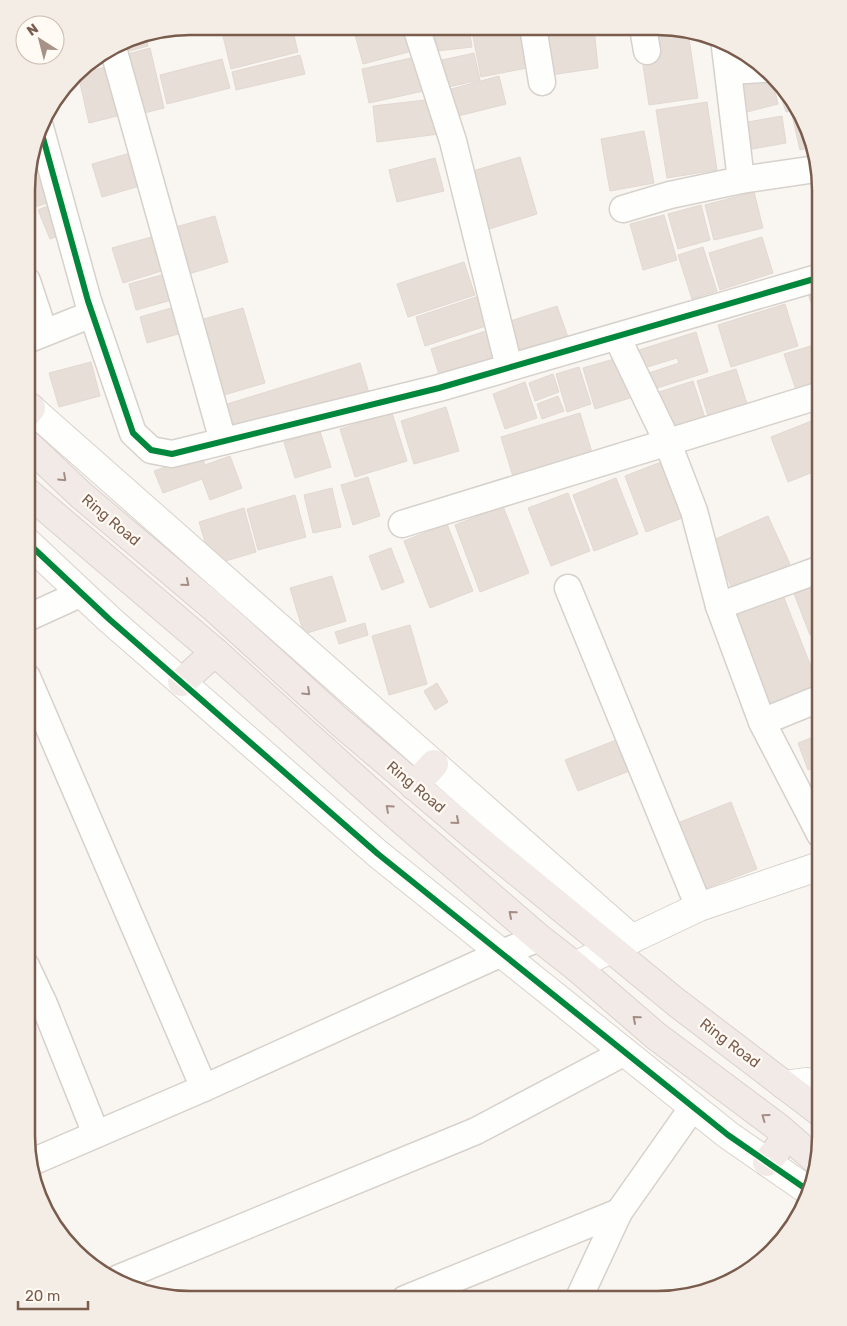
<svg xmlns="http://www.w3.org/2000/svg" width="847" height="1326" viewBox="0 0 847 1326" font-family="Rubik,sans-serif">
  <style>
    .building { fill: #e6ded7; stroke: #e2d8d2 }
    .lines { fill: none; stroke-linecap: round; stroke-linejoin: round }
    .street-casing { stroke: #d7d1cb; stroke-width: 29 }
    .secondary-casing { stroke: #d9d2cb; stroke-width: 30 }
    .highway-casing { stroke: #dad1cc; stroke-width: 30 }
    .street { stroke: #fefefd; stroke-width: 26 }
    .secondary { stroke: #fefefd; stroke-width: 28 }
    .highway { stroke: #f2eae7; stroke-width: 28 }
    .cycleway-casing { stroke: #fffaf3; stroke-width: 9 }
    .cycleway { stroke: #00873e; stroke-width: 6 }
    .oneway { stroke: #a48e83 }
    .labels { text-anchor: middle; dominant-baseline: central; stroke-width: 4.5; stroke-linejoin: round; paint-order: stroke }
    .street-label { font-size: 15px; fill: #7a5c4d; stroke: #fffaf3 }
    .rim { fill: none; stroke: #7a5c4d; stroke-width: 2.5 }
  </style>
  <rect width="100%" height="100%" fill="#f9f5f0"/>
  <!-- building -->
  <g class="building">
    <path d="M 242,26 L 292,27 L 298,52 L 231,69 L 222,32 Z"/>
    <path d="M 309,27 L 342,27 L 311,34 Z"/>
    <path d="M 353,27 L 410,27 L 416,50 L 363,64 Z"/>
    <path d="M 446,27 L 469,27 L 472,47 L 437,51 L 434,29 Z"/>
    <path d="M 471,27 L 524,27 L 532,67 L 481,77 Z"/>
    <path d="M 555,27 L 594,27 L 598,68 L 551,75 L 543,29 Z"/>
    <path d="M 667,28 L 678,28 L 688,32 L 698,98 L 649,105 L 638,32 Z"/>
    <path d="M 146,35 L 148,46 L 118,54 L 116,46 L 128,39 Z"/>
    <path d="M 150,48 L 164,108 L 132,116 L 117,57 Z"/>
    <path d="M 474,53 L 480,80 L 448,87 L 442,60 Z"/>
    <path d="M 300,55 L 305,74 L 236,90 L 232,72 Z"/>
    <path d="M 420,56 L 428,90 L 369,103 L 362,69 Z"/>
    <path d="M 222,59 L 230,88 L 167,104 L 160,75 Z"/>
    <path d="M 113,65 L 125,114 L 89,123 L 78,74 Z"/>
    <path d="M 499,76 L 506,104 L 458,116 L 451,89 Z"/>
    <path d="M 771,79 L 773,82 L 778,104 L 743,113 L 737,86 Z"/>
    <path d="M 779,90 L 794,110 L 786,112 Z"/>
    <path d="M 434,99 L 439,134 L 377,142 L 373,106 Z"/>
    <path d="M 707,102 L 717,170 L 667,178 L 656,110 Z"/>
    <path d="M 798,114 L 808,127 L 812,147 L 800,150 L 792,115 Z"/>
    <path d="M 782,116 L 786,143 L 752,149 L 748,122 Z"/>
    <path d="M 644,131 L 654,183 L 610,191 L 601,139 Z"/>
    <path d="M 34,148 L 51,202 L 28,209 L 28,169 Z"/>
    <path d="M 141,150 L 150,183 L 102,197 L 92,164 Z"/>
    <path d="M 520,157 L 537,214 L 486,230 L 469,172 Z"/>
    <path d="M 435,158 L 444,191 L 397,202 L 389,170 Z"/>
    <path d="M 754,192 L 763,228 L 714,240 L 705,205 Z"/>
    <path d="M 54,203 L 66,233 L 50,239 L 38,210 Z"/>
    <path d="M 701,205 L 710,240 L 678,249 L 668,214 Z"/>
    <path d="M 664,215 L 677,260 L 643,270 L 630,224 Z"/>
    <path d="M 215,216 L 228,262 L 182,276 L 168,229 Z"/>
    <path d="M 155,236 L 165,270 L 123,283 L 112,248 Z"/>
    <path d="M 762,237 L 773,273 L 720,290 L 709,253 Z"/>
    <path d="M 703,247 L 717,291 L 692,299 L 678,255 Z"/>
    <path d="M 464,262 L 475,295 L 408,317 L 397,284 Z"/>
    <path d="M 172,272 L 179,298 L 136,310 L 129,284 Z"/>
    <path d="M 821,290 L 821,330 L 808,294 Z"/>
    <path d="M 485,294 L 495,323 L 425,346 L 416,317 Z"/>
    <path d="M 785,304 L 798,346 L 731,367 L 718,325 Z"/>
    <path d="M 178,306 L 185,332 L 147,343 L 140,317 Z"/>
    <path d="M 557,306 L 569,340 L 512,359 L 501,324 Z"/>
    <path d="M 243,308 L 265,383 L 207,400 L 186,324 Z"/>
    <path d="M 492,329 L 502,360 L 441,381 L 431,349 Z"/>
    <path d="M 696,332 L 708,372 L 651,390 L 646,374 L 679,363 L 677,358 L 644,368 L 639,350 Z"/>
    <path d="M 821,343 L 821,389 L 798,396 L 784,354 Z"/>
    <path d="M 621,357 L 633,397 L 595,409 L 583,368 Z"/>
    <path d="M 91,362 L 100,396 L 59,407 L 49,373 Z"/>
    <path d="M 360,363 L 374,410 L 238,451 L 224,405 Z"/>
    <path d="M 579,367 L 591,404 L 567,412 L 556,374 Z"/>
    <path d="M 736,369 L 749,410 L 710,422 L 697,381 Z"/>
    <path d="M 553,374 L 559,392 L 535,401 L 529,383 Z"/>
    <path d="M 693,381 L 706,421 L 665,433 L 653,394 Z"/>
    <path d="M 525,382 L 537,418 L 505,429 L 493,394 Z"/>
    <path d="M 558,396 L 564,411 L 542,419 L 537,404 Z"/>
    <path d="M 446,407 L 459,451 L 414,464 L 401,421 Z"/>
    <path d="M 392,413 L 407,461 L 355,477 L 340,429 Z"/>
    <path d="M 580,413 L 593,456 L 514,480 L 501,437 Z"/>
    <path d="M 814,420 L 821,438 L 821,469 L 788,482 L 771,437 Z"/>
    <path d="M 320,431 L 331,467 L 295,478 L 284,442 Z"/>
    <path d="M 201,454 L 205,465 L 230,456 L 242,488 L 210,500 L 202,479 L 163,493 L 154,471 Z"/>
    <path d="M 669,459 L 690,515 L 646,532 L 625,476 Z"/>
    <path d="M 821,473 L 821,489 L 815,475 Z"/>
    <path d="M 368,477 L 380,516 L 353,525 L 341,485 Z"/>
    <path d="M 616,478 L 638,534 L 594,551 L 573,495 Z"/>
    <path d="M 332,488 L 341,527 L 313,533 L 304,495 Z"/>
    <path d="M 568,493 L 590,551 L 551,566 L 528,508 Z"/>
    <path d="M 295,495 L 306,537 L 258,550 L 247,509 Z"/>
    <path d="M 503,506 L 529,573 L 480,592 L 455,525 Z"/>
    <path d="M 244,508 L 256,552 L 212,565 L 199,522 Z"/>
    <path d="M 768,516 L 790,564 L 733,591 L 711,541 Z"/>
    <path d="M 447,524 L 473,591 L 430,608 L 404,541 Z"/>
    <path d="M 391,548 L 404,582 L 382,590 L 369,556 Z"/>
    <path d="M 332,576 L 346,621 L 304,634 L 290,588 Z"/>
    <path d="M 821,580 L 821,631 L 810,635 L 793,591 Z"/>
    <path d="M 783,595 L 820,690 L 769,710 L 732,615 Z"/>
    <path d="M 365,623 L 368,635 L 339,644 L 335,632 Z"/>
    <path d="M 410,625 L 427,684 L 389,695 L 372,636 Z"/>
    <path d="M 821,638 L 821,653 L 815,640 Z"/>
    <path d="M 437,683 L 448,702 L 435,710 L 424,691 Z"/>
    <path d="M 821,734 L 821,765 L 808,770 L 798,743 Z"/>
    <path d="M 624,737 L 637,768 L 578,791 L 565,760 Z"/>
    <path d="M 731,802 L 757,869 L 691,894 L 665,828 Z"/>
  </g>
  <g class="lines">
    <!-- street casing -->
    <g class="street-casing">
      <g id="street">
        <path d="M 416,27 L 453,141 L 509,367"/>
        <path d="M 533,27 L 542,82"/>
        <path d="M 643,28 L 647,51"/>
        <path d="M 725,47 L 741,180"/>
        <path d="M 113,48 L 223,441"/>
        <path d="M 729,71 L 763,69"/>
        <path d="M 40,127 L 88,301 L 133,433 L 151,450 L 172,454 L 439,388 L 821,277"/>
        <path d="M 623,209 L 670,195 L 741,180 L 816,169"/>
        <path d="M 27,281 L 44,332"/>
        <path d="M 617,337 L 667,441 L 694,511 L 719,606 L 762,722 L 820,834"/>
        <path d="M 27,340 L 92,314"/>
        <path d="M 402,524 L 821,395"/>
        <path d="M 568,588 L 699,907"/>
        <path d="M 719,606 L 821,569"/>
        <path d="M 27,618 L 82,593"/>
        <path d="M 27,677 L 204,1088"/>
        <path d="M 762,722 L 821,698"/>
        <path d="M 26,966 L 44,1004 L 96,1134"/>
        <path d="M 32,1162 L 204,1088 L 502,953 L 539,938"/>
        <path d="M 119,1278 L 476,1131 L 625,1052"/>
        <path d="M 405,1299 L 619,1212"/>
        <path d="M 578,1300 L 619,1212 L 693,1107"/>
      </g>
    </g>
    <!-- secondary casing -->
    <g class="secondary-casing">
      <g id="secondary">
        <path d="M 27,405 L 632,939"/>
        <path d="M 27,542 L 109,619 L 378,854 L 728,1135 L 806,1189"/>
        <path d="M 575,966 L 699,907 L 820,866"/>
        <path d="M 784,1085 L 807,1082 L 820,1084"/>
      </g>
    </g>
    <!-- highway casing -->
    <g class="highway-casing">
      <g id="highway">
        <path d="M 27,413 L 31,408"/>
        <path d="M 27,444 L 81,495 L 212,606 L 341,723 L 475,837 L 677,1003 L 820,1112"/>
        <path d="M 27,492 L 215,652 L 395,814 L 539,938 L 575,966 L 656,1036 L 779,1128 L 816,1160"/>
        <path d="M 182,682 L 215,652"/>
        <path d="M 414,786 L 434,764"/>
        <path d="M 767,1162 L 788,1136"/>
      </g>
    </g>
    <!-- street -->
    <use href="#street" class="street"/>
    <!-- secondary -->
    <use href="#secondary" class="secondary"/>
    <!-- highway -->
    <use href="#highway" class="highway"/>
    <!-- cycleway casing -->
    <g class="cycleway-casing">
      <g id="cycleway">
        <path d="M 40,127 L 88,301 L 133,433 L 151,450 L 172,454 L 439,388 L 821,277"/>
        <path d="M 27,542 L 109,619 L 378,854 L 728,1135 L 806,1189"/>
      </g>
    </g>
    <!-- cycleway -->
    <use href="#cycleway" class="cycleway"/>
  </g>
  <!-- one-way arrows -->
  <defs><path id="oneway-chevron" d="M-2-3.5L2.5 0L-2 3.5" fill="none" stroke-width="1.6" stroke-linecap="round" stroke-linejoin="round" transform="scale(1.25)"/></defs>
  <g class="oneway">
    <use href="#oneway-chevron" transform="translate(63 478) rotate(43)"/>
    <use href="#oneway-chevron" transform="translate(186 583) rotate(40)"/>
    <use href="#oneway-chevron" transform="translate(307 692) rotate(43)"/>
    <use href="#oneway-chevron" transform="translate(389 808) rotate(-138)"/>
    <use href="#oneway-chevron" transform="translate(456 821) rotate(41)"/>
    <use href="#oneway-chevron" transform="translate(512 914) rotate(-139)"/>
    <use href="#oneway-chevron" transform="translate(636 1019) rotate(-139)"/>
    <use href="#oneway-chevron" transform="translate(765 1117) rotate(-144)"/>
  </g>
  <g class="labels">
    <!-- street labels -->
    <g class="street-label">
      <text transform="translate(111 520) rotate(40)">Ring Road</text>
      <text transform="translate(416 787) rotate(40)">Ring Road</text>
      <text transform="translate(730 1043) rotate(37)">Ring Road</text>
    </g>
  </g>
  <!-- crop -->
  <path d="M0 0H847V1326H0ZM190 35H657A155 155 0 0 1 812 190V1136A155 155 0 0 1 657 1291H190A155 155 0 0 1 35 1136V190A155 155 0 0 1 190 35Z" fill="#f4ede6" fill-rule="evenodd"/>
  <path class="rim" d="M190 35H657A155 155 0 0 1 812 190V1136A155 155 0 0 1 657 1291H190A155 155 0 0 1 35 1136V190A155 155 0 0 1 190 35Z"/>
  <!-- north arrow -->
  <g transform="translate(40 40) rotate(324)"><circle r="24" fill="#fffaf3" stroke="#cabbb1"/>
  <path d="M0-4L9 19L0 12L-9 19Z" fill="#a69286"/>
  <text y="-8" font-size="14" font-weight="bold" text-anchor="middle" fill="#7a5c4d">N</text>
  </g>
  <!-- scale -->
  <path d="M18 1301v8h70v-8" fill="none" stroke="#7a5c4d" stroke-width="2.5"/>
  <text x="25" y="1301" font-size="15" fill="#7a5c4d" stroke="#fffaf3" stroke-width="4" paint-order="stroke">20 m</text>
</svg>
